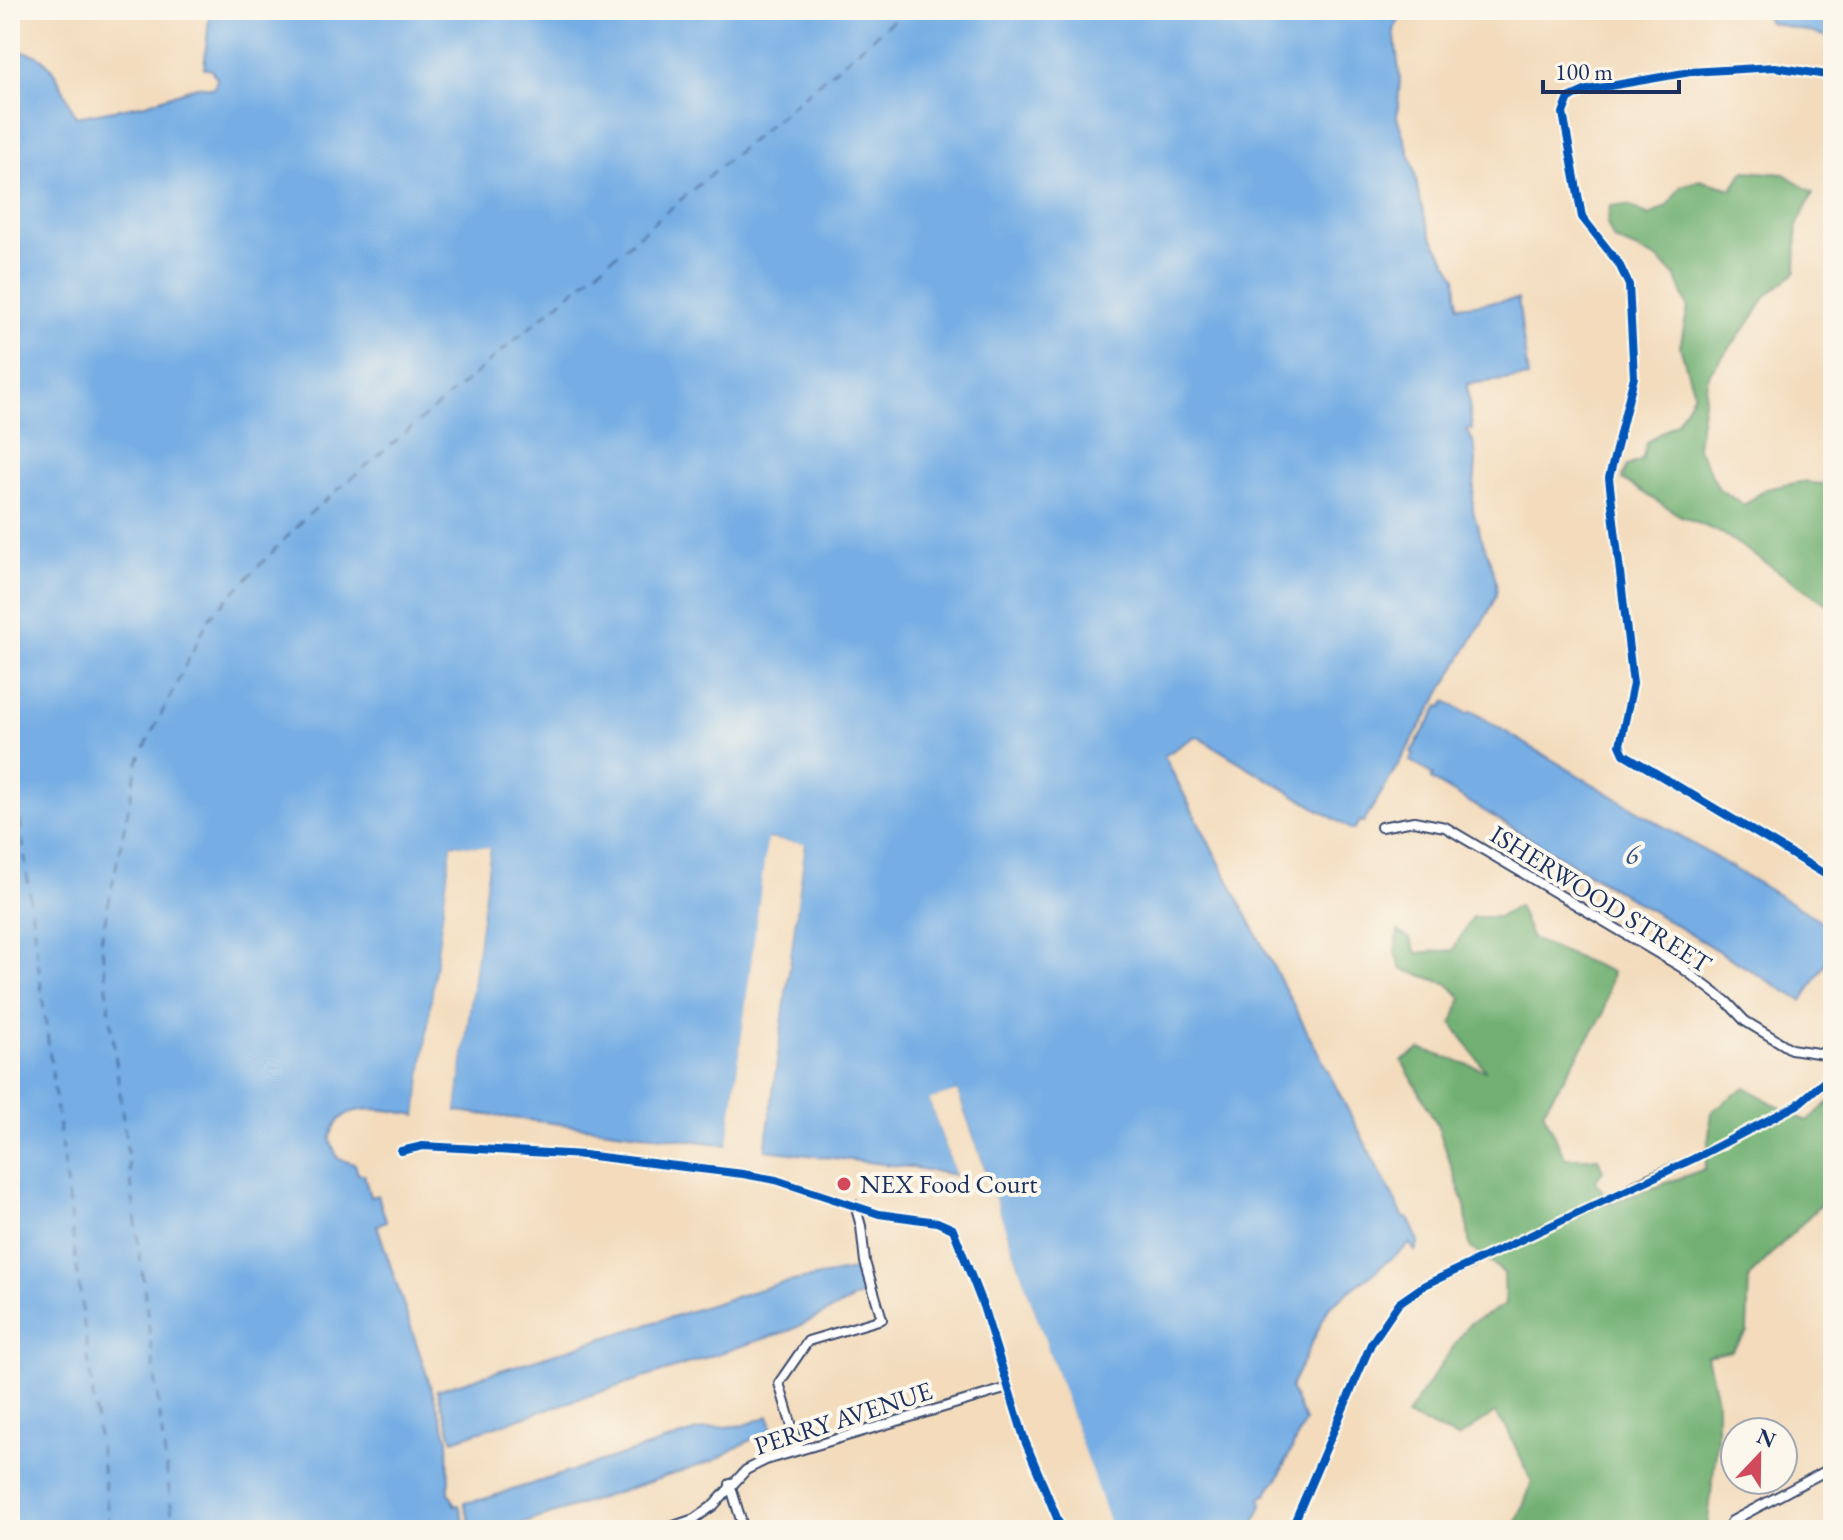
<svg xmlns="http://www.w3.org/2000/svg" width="1843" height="1540" viewBox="0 0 1843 1540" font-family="'EB Garamond',serif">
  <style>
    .forest { fill: #71b072; stroke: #467068; stroke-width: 2 }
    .water { fill: #75ade4; stroke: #486ea1; stroke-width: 2 }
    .pier { fill: #f3dbbc }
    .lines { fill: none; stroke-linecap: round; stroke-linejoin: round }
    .ferry { stroke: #365586; stroke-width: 2; stroke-dasharray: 10 8; stroke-linecap: butt }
    .minor-tunnel { stroke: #c8b9a9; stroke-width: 8; stroke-dasharray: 8 4; stroke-linecap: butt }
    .minor-casing { stroke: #3b496c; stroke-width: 12 }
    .minor { stroke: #fff; stroke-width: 8 }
    .cycleway-casing { stroke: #fbf7ec; stroke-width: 13 }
    .cycleway { stroke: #0057b8; stroke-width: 8 }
    .poi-dot { fill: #d1495b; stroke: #fbf7ec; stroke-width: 3 }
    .labels { text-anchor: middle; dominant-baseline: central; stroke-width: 8; stroke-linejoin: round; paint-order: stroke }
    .street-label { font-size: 26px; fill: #1b2f5e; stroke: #fbf7ec }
    .poi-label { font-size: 26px; fill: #1b2f5e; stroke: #fbf7ec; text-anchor: start }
    .water-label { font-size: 28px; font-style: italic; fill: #365586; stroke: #fbf7ec }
  </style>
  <rect width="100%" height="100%" fill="#fbf7ec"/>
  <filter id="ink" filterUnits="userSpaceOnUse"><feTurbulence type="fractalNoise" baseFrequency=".0125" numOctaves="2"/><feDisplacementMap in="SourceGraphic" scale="16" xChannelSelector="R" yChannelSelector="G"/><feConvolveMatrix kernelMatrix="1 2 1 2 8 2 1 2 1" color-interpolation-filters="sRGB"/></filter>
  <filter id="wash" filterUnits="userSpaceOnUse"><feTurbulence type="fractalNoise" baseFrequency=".006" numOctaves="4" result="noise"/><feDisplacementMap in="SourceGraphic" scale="32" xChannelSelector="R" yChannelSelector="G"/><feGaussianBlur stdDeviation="1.8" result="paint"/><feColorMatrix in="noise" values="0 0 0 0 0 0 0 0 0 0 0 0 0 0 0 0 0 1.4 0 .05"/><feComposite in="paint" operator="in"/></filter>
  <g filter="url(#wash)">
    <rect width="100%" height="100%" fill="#f3dbbc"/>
    <!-- forest -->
    <g class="forest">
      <path d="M 1744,171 L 1784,174 L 1813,193 L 1797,226 L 1796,272 L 1765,297 L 1751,321 L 1708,375 L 1697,446 L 1719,489 L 1744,505 L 1766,489 L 1800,482 L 1833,485 L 1833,608 L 1723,534 L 1679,515 L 1622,479 L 1627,466 L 1642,460 L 1647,442 L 1677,422 L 1694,393 L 1680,347 L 1688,308 L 1675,275 L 1656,258 L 1614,240 L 1607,224 L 1610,205 L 1630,206 L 1649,216 L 1668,205 L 1681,186 L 1700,180 L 1732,189 Z"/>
      <path d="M 1518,906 L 1532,939 L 1612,972 L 1603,1015 L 1543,1111 L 1565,1158 L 1598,1158 L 1603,1171 L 1595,1181 L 1611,1203 L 1705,1169 L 1712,1111 L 1745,1087 L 1789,1113 L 1807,1121 L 1833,1099 L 1833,1192 L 1749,1277 L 1747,1332 L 1731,1351 L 1707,1356 L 1717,1400 L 1717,1441 L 1707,1530 L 1514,1530 L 1532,1482 L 1507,1429 L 1495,1413 L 1458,1438 L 1406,1416 L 1469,1324 L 1505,1305 L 1504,1273 L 1470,1247 L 1465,1206 L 1437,1124 L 1402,1061 L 1420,1049 L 1485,1070 L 1452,1023 L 1462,998 L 1448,984 L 1401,969 L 1395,953 L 1398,931 L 1410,939 L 1417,953 L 1453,950 L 1472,917 L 1499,917 Z"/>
    </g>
    <!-- water -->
    <g class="water">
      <path d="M 210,10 L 1405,10 L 1394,29 L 1400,80 L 1397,117 L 1413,165 L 1420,201 L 1431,236 L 1456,276 L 1458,306 L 1518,299 L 1528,377 L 1467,384 L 1472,430 L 1468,429 L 1467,431 C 1484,451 1471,484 1473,509 C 1476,533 1500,573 1496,594 C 1495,600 1491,606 1489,611 L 1364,822 L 1360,821 L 1354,829 L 1351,829 L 1196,736 L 1164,756 L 1404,1218 L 1408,1218 L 1419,1242 L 1415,1251 L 1410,1244 L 1329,1307 L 1290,1388 L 1305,1421 L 1277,1480 L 1271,1486 L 1267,1495 L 1261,1497 L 1262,1505 L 1252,1530 L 1111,1530 L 957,1091 L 930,1101 L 956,1175 L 909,1167 L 765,1150 L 805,845 L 768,839 L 728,1145 L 456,1111 L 490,849 L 452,844 L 417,1115 C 387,1110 337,1097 330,1140 L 338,1159 L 355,1164 L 358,1174 L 364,1174 L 370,1197 L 378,1195 L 386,1221 L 377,1225 L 448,1439 L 449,1492 L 455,1506 L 459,1505 L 467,1530 L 10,1530 L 10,52 C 52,46 60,86 76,117 L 146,104 L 197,86 L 214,88 L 217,78 L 210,69 L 204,68 Z"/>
      <path d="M 1769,10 L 1833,10 L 1833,38 L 1769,22 L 1767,19 Z"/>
      <path d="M 1446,701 L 1468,714 L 1471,711 L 1833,928 L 1833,951 L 1802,1001 L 1431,779 L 1433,775 L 1410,761 L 1414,754 L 1411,752 L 1439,706 L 1442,707 Z"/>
      <path d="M 854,1270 L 862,1295 L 791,1330 L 453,1440 L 437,1390 L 777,1284 Z"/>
      <path d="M 769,1416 L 773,1433 L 754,1438 L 713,1461 L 503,1530 L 473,1530 L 464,1503 L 484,1499 L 704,1429 L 745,1425 Z"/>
    </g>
    <!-- pier -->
    <g class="pier">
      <path d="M 767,839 L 805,844 L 764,1154 L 761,1150 L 800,848 L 771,844 L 732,1146 L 727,1149 Z"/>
      <path d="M 452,844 L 490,848 L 456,1111 L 454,1114 L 452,1110 L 485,852 L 456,848 L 419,1118 L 417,1115 Z"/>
      <path d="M 957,1091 L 1068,1405 L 1112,1530 L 1107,1530 L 955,1096 L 934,1103 L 960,1174 L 957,1179 L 929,1100 Z"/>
    </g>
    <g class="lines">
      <!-- ferry -->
      <g class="ferry">
        <path d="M 10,786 L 18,804 L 110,1530"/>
        <path d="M 174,1530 L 101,940 L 138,761 L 209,618 L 307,516 L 905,10"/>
      </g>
    </g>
  </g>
  <g filter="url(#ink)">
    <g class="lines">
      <!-- minor-tunnel -->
      <g class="minor-tunnel">
        <path d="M 1693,1159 L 1797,1105"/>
        <path d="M 1473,1263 L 1601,1203"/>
      </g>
      <!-- minor casing -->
      <g class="minor-casing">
        <g id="minor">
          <path d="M 1833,76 L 1775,67 L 1690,72 L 1587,90 L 1569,98 L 1563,113 L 1582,217 L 1619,264 L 1629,285 L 1634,377 L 1609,478 L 1633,684 L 1620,745 L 1624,754 L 1833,879"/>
          <path d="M 1381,827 L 1414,821 L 1445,827 L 1681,967 L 1727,1002 L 1745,1021 L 1791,1049 L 1824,1054 L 1833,1058"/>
          <path d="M 1797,1105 L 1833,1074"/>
          <path d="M 401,1151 L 423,1146 L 584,1155 L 743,1174 L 776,1180 L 879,1214 L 937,1222 L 953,1229 L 983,1306 L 1025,1441 L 1062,1530"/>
          <path d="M 1601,1203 L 1647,1179 L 1693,1159"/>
          <path d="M 799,1450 L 779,1383 L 808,1341 L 882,1319 L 865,1262 L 861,1226 L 855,1205"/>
          <path d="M 730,1484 L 744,1530"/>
          <path d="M 662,1530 L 694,1519 L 714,1505 L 746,1470 L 766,1460 L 1008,1388"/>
          <path d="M 1291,1530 L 1371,1344 L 1399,1303 L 1425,1285 L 1473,1263"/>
          <path d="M 1727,1530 L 1732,1521 L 1833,1467"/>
        </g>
      </g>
      <!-- minor -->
      <use href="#minor" class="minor"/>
      <!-- cycleway casing -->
      <g class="cycleway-casing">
        <g id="cycleway">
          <path d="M 1833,76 L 1775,67 L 1690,72 L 1587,90 L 1569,98 L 1563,113 L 1582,217 L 1619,264 L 1629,285 L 1634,377 L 1609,478 L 1633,684 L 1620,745 L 1624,754 L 1833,879"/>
          <path d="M 401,1151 L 423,1146 L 584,1155 L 743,1174 L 776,1180 L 879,1214 L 937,1222 L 953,1229 L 983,1306 L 1025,1441 L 1062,1530"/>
          <path d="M 1291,1530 L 1371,1344 L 1399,1303 L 1425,1285 L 1693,1159 L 1797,1105 L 1833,1074"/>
        </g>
      </g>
      <!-- cycleway -->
      <use href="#cycleway" class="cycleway"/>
    </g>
  </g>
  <!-- markers -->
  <circle class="poi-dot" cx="844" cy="1184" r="8"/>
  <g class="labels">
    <!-- street labels -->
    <g class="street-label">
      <text transform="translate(1601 899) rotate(32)">ISHERWOOD STREET</text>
      <text transform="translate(843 1418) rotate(-18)">PERRY AVENUE</text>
    </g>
    <!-- poi labels -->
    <g class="poi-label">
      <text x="860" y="1184">NEX Food Court</text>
    </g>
    <!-- water labels -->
    <g class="water-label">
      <text x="1632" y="854">6</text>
    </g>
  </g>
  <!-- margin -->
  <rect width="1843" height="1540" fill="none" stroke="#fbf7ec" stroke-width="40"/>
  <!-- north arrow -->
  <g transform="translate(1759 1456) rotate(22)"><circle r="38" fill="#fbf7ec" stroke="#a1a7b3" stroke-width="2"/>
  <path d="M0-6L14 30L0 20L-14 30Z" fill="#d1495b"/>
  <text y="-12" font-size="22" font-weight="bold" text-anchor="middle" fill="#1b2f5e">N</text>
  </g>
  <!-- scale -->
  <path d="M1543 80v12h136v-12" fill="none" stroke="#1b2f5e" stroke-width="4"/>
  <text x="1555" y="80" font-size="24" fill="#1b2f5e" stroke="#fbf7ec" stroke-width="6" paint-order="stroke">100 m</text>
</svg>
